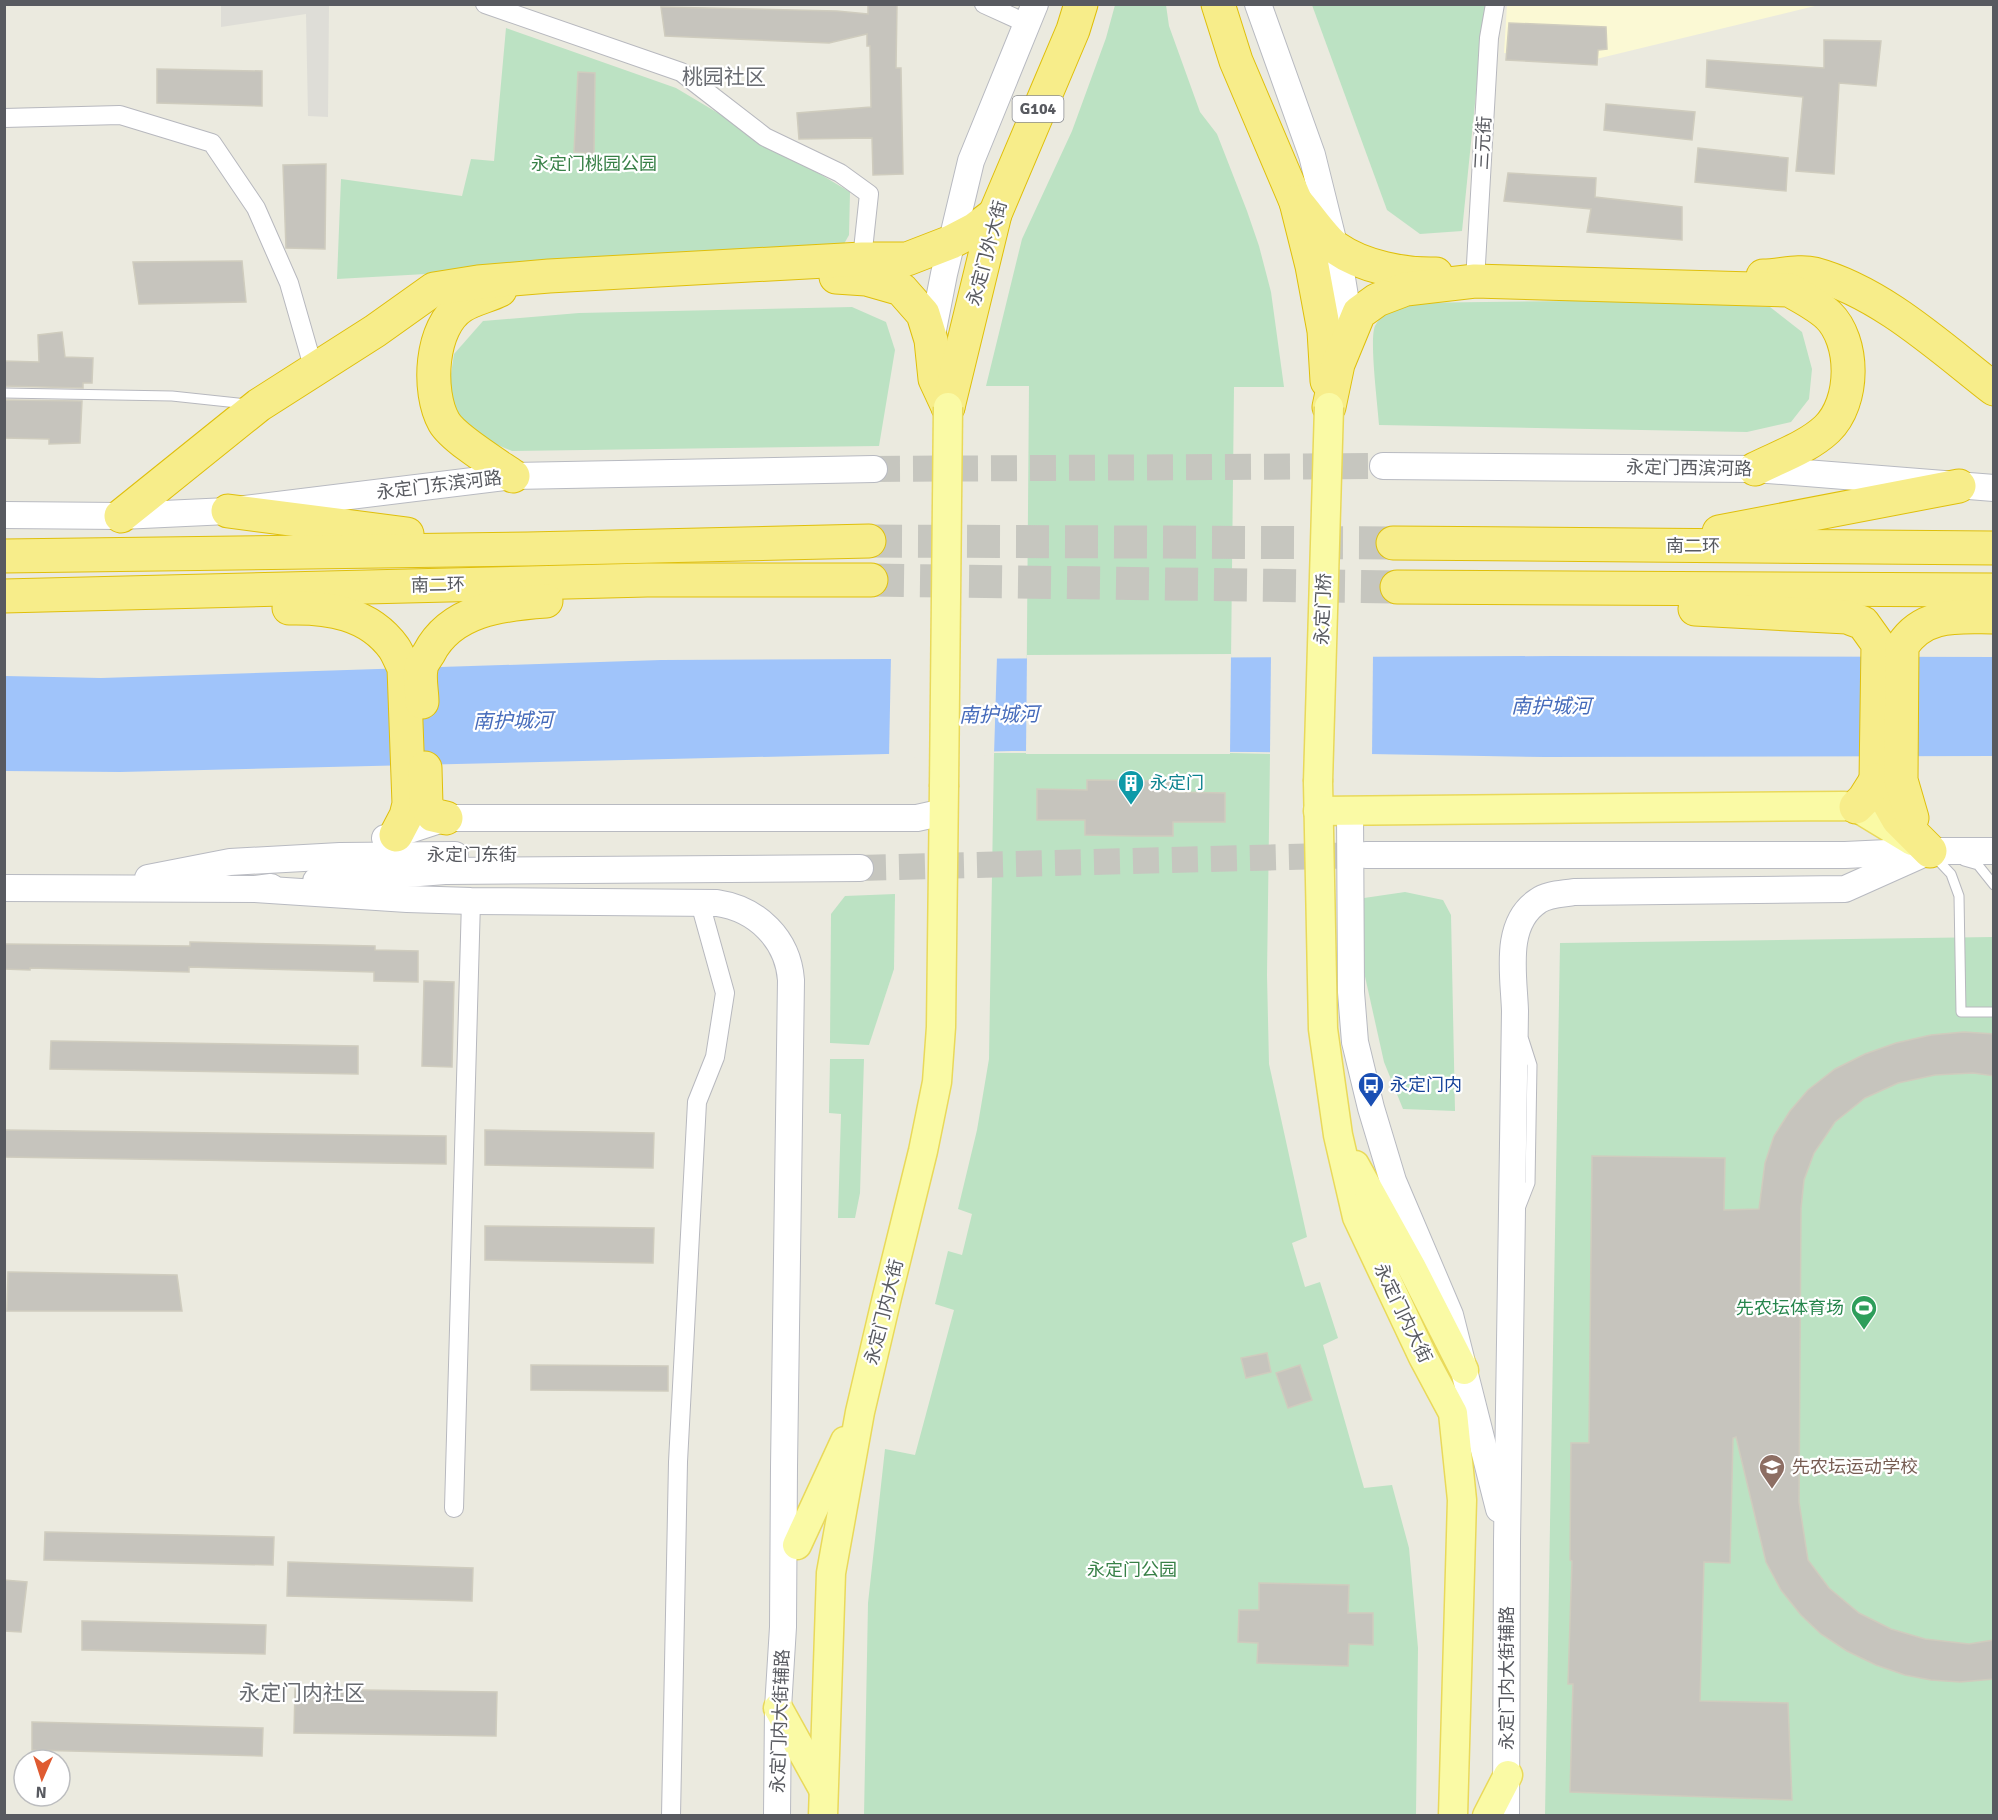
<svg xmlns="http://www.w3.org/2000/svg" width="1998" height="1820" viewBox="0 0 1998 1820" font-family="Signika,'Noto Sans SC',sans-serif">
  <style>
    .commercial { fill: #fbf9d4 }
    .industrial { fill: #deddd7 }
    .green { fill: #bce2c3 }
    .water { fill: #a0c4fa }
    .pier { fill: #ebeadf }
    .building { fill: #c6c4bd; stroke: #cfccbe; stroke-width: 1.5 }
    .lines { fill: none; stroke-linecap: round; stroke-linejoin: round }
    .secondary-tunnel { stroke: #c6c6bf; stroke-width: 26; stroke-dasharray: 26 13; stroke-linecap: butt }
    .highway-tunnel { stroke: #c6c6bf; stroke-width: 33; stroke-dasharray: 33 16; stroke-linecap: butt }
    .lane-casing { stroke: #b7b8be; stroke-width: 11 }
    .street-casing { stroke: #b7b8be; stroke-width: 20 }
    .secondary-casing { stroke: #b8bac1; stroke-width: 28 }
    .primary-casing { stroke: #e9d95a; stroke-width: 31 }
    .highway-casing { stroke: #dfbf0b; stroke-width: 35 }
    .lane { stroke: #fff; stroke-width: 9 }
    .street { stroke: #fff; stroke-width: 18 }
    .secondary { stroke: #fff; stroke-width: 26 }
    .primary { stroke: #fafaa5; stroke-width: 28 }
    .highway { stroke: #f7ed8a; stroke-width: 33 }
    .primary-bridge-casing { stroke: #e9d95a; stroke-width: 31; stroke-linecap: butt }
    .primary-bridge { stroke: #fafaa5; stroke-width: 28 }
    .labels { text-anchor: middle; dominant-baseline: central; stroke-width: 4.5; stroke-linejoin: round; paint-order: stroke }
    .shield { fill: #fff; stroke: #8a8c90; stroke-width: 1.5 }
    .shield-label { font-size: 16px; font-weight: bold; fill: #585a60 }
    .street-label { font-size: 18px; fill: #585a60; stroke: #fff }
    .park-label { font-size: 18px; fill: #388047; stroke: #fff }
    .culture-label { font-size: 18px; fill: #0d838f; stroke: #fff; text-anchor: start }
    .transit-label { font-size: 18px; fill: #164399; stroke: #fff; text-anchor: start }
    .leisure-label { font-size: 18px; fill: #27864d; stroke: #fff; text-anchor: end }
    .education-label { font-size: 18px; fill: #785e54; stroke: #fff; text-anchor: start }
    .water-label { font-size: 20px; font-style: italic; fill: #456bbb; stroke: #fff }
    .quarter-label { font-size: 21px; fill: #696c72; stroke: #fff }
  </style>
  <rect width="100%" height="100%" fill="#ebeadf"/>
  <!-- commercial -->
  <path class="commercial" d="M 1507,5 L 1819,5 L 1592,60 L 1504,53 Z"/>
  <!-- industrial -->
  <path class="industrial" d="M 221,5 L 329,5 L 328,117 L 308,116 L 306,14 L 221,27 Z"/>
  <!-- green -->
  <g class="green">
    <path d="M 1115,5 L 1166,5 L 1169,26 L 1200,112 L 1217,134 L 1247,211 L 1259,246 L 1271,292 L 1284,387 L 1234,387 L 1230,753 L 1270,754 L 1267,975 L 1269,1064 L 1307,1237 L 1292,1243 L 1305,1287 L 1320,1282 L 1338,1338 L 1323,1345 L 1364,1488 L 1392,1485 L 1409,1548 L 1418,1648 L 1416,1815 L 864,1816 L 868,1603 L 885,1449 L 915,1455 L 954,1310 L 935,1304 L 948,1251 L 962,1255 L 972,1214 L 958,1209 L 977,1130 L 989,1059 L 994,753 L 1026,753 L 1029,386 L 986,386 L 1022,239 L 1072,131 L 1106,38 Z"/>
    <path d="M 1312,5 L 1485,5 L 1462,231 L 1420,234 L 1387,210 Z"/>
    <path d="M 506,28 L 676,88 L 850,192 L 849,235 L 840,251 L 337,279 L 341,179 L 462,196 L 471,159 L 494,161 Z"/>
    <path d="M 1660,300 L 1770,307 L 1802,332 L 1812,369 L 1809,399 L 1791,422 L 1747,432 L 1379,425 C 1378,407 1369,339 1375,326 C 1380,315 1394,308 1404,303 Z"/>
    <path d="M 852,307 L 886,322 L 895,350 L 879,446 L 512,451 L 470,433 L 448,394 L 454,354 L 483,321 L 579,313 Z"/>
    <path d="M 1405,892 L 1443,900 L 1451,915 L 1455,1111 L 1403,1109 L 1384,1062 L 1362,963 L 1364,898 Z"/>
    <path d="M 895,894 L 894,969 L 869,1045 L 830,1043 L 831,914 L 845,896 Z"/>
    <path d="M 1993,937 L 1993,1815 L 1545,1816 L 1560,943 Z"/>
    <path d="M 830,1059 L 864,1059 L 860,1193 L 855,1218 L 838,1218 L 841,1114 L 829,1113 Z"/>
  </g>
  <!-- water -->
  <path class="water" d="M 1553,656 L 1993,657 L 1993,756 L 1545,757 L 1254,752 L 1012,751 L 120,772 L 5,771 L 5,676 L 101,678 L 661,660 Z"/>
  <!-- pier -->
  <g class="pier">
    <path d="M 1231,654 L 1230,754 L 1026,754 L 1027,655 Z"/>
    <path d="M 1271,654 L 1373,654 L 1372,757 L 1270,755 Z"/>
    <path d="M 891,656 L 997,656 L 994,755 L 889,758 Z"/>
  </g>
  <!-- building -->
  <g class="building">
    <path d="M 868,4 L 897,4 L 896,68 L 901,68 L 903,174 L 873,175 L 872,138 L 799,139 L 797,113 L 871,107 L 870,46 L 867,46 L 867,34 L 829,43 L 665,36 L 661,7 L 837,11 L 868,14 Z"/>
    <path d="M 1509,23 L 1606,27 L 1607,49 L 1598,50 L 1597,65 L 1506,60 Z"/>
    <path d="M 1824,40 L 1881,41 L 1876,86 L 1839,83 L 1834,174 L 1796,171 L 1803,97 L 1706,87 L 1707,60 L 1824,68 Z"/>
    <path d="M 157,69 L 262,71 L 262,106 L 157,103 Z"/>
    <path d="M 578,72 L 595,73 L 594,154 L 574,152 Z"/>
    <path d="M 1606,104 L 1695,112 L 1692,140 L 1604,130 Z"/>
    <path d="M 1698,148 L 1788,158 L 1786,191 L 1695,182 Z"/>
    <path d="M 326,164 L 325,249 L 286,248 L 283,165 Z"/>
    <path d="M 1508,173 L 1596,178 L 1595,197 L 1682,207 L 1682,240 L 1587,232 L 1591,209 L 1504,201 Z"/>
    <path d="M 242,261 L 246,302 L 139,304 L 133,262 Z"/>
    <path d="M 62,332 L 65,357 L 93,358 L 92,383 L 83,383 L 83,388 L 4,386 L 4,361 L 39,362 L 38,335 Z"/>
    <path d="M 4,400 L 82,401 L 80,443 L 49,444 L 49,439 L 4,438 Z"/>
    <path d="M 1087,780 L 1174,781 L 1174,792 L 1225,793 L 1225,822 L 1173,822 L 1173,836 L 1136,836 L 1085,835 L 1085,820 L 1037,820 L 1037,789 L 1087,790 Z"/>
    <path d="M 190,942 L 375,946 L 375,950 L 418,951 L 418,982 L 374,981 L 374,972 L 189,967 L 189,972 L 30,968 L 30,970 L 4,969 L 4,944 L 190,946 Z"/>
    <path d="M 424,981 L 454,982 L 452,1067 L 422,1066 Z"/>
    <path d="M 1964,1032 L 1994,1034 L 1994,1076 L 1973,1073 L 1935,1075 L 1898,1083 L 1865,1098 L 1835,1122 L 1814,1153 L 1804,1180 L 1801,1208 L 1799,1502 L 1808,1560 L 1829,1588 L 1859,1613 L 1891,1629 L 1925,1639 L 1969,1644 L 1994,1640 L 1994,1679 L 1960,1682 L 1931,1680 L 1905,1675 L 1876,1665 L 1847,1651 L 1821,1634 L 1801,1615 L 1781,1590 L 1766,1562 L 1736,1437 L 1733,1438 L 1730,1563 L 1704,1562 L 1700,1701 L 1788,1703 L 1792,1800 L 1570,1792 L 1573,1684 L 1568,1684 L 1572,1561 L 1570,1560 L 1571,1443 L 1589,1443 L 1592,1156 L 1725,1158 L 1724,1210 L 1759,1209 L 1765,1163 L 1774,1136 L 1790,1111 L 1808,1090 L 1835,1069 L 1865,1054 L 1896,1043 L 1931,1035 Z"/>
    <path d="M 51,1041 L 358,1046 L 358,1074 L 50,1069 Z"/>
    <path d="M 4,1130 L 446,1136 L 446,1164 L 4,1157 Z"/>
    <path d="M 485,1130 L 654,1133 L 653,1168 L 485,1165 Z"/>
    <path d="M 485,1226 L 654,1228 L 653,1263 L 485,1260 Z"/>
    <path d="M 8,1272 L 177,1275 L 182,1311 L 7,1311 Z"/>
    <path d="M 1267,1353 L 1271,1372 L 1246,1378 L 1241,1358 Z"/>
    <path d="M 531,1365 L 668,1366 L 668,1391 L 531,1390 Z"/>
    <path d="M 1300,1365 L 1312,1400 L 1288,1408 L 1276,1373 Z"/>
    <path d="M 45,1532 L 274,1537 L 273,1565 L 44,1560 Z"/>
    <path d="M 288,1562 L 473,1568 L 472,1601 L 287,1596 Z"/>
    <path d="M 4,1580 L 27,1582 L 21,1632 L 4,1631 Z"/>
    <path d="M 1259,1583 L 1349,1585 L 1348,1613 L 1373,1613 L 1373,1645 L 1349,1644 L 1348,1666 L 1257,1663 L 1258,1643 L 1238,1642 L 1239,1610 L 1259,1610 Z"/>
    <path d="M 82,1621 L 266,1625 L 265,1654 L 82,1650 Z"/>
    <path d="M 295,1689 L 497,1692 L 496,1736 L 294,1733 Z"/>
    <path d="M 32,1722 L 263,1728 L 262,1756 L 32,1750 Z"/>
  </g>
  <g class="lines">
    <!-- secondary-tunnel -->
    <g class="secondary-tunnel">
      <path d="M 874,469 L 1383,466"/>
      <path d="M 860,868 L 1366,855"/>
    </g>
    <!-- highway-tunnel -->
    <g class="highway-tunnel">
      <path d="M 869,541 L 1393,543"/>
      <path d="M 871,580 L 1397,587"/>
    </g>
    <!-- lane casing -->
    <g class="lane-casing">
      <g id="lane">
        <path d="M 4,393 L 172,396 L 247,404"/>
        <path d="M 1933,855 L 1951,874 L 1959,896 L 1961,1012 L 1994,1012"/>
        <path d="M 1964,861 L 1978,865 L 1994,885"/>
        <path d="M 1521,1206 L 1530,1183 L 1532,1065 L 1524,1040"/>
      </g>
    </g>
    <!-- street casing -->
    <g class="street-casing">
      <g id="street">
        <path d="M 485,4 L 681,72 L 765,137 L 840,173 L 869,194 L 862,259"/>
        <path d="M 984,4 L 1028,24"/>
        <path d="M 4,118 L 120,115 L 212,143 L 256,208 L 289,283 L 314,370"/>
        <path d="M 1475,281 L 1489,38 L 1495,4"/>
        <path d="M 454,1508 L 471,901"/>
        <path d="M 671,1816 L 678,1462 L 697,1102 L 715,1057 L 725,993 L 700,903"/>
      </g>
    </g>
    <!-- secondary casing -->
    <g class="secondary-casing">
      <g id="secondary">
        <path d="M 1258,4 L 1312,155 L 1341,272 L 1351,333"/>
        <path d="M 931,340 L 944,274 L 971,161 L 1035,4"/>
        <path d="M 1383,466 L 1755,469 L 1994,488"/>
        <path d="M 4,515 L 121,516 L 228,511 L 513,476 L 874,469"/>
        <path d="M 1350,812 L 1351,992 L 1355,1042 L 1371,1108 L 1393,1181 L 1450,1315 L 1499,1509"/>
        <path d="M 385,838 L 446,818 L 917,818 L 935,814 L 944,810"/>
        <path d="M 1366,855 L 1845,855 L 1930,851 L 1994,851"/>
        <path d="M 148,878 L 230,862 L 340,856 L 455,855"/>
        <path d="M 316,881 L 445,871 L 860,868"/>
        <path d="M 4,888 L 255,889 L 271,887"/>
        <path d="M 255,889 L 407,899 L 471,901 L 717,903 C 757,909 788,939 791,980 L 784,1467 L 783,1627 L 778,1708 L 777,1816"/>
        <path d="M 1506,1816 L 1507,1541 L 1515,1011 C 1514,976 1503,924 1538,901 C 1547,894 1563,894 1574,892 L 1845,889 L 1930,851"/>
      </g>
    </g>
    <!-- primary casing -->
    <g class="primary-casing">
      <g id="primary">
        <path d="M 1318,782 L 1323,1029 L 1338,1135 L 1357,1217 L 1423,1357 L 1453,1413 L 1462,1500 L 1453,1816"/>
        <path d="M 1318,811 L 1843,806 L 1856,807 L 1912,841"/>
        <path d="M 1355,1165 L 1412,1268 L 1464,1370"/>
        <path d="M 797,1545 L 845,1441"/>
        <path d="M 778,1708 L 823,1789"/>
        <path d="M 823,1816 L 831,1573 L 860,1412 L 887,1297 L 923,1151 L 937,1082 L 941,1027 L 944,787"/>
        <path d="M 1487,1816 L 1508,1775"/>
      </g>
    </g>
    <!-- highway casing -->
    <g class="highway-casing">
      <g id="highway">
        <path d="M 1218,4 L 1236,61 L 1296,202 L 1312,266 L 1324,331 L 1327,381"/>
        <path d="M 1296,202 C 1307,214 1324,240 1336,248 C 1363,267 1405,275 1436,274"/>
        <path d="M 1763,276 C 1779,276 1799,270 1814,274 C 1881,292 1940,347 1994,389"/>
        <path d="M 836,277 L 866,279 L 901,289 L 923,314 L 931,340 L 935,379 L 948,407"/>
        <path d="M 500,290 C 488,296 473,299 462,306 C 430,326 427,392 444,422 C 453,438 497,465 513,476"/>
        <path d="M 948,407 L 995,214 L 1073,30 L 1081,4"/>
        <path d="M 1329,407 L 1338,364 L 1359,313 L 1377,300 L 1406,289 L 1475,281 L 1789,290 C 1802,297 1817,305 1828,315 C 1855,341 1855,402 1827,429 C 1808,447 1779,457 1755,469"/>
        <path d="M 228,511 L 407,534"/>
        <path d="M 121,516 L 259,405 L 375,331 L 434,289 L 478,282 L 549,276 L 862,259 L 907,259 L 951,242 L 974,230 L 995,214"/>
        <path d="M 1719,532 L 1959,486"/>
        <path d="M 1393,543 L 1994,548"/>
        <path d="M 4,556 L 528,549 L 869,541"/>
        <path d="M 1397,587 L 1994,590"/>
        <path d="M 4,596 L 647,580 L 871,580"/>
        <path d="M 289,608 C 328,607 369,613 394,648 C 398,654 401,662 404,668 L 409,804 L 406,816 L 396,835"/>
        <path d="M 1695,609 L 1847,617 L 1863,623 L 1878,644 L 1876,780 L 1898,819 L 1930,851"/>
        <path d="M 422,702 C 422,692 419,679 421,669 C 421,664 426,658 429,653 C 451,610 502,604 546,601"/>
        <path d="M 425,768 L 426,805 L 433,815 L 446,818"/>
        <path d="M 1856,807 L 1864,799 L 1876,780"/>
        <path d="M 1912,818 L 1901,780 L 1902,646 C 1924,612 1958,617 1994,617"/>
      </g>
    </g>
    <!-- lane -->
    <use href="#lane" class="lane"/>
    <!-- street -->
    <use href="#street" class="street"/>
    <!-- secondary -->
    <use href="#secondary" class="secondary"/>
    <!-- primary -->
    <use href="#primary" class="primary"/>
    <!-- highway -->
    <use href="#highway" class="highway"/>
    <!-- primary-bridge casing -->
    <g class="primary-bridge-casing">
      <g id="primary-bridge">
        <path d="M 1318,782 L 1329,407"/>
        <path d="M 944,787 L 948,407"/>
      </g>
    </g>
    <!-- primary-bridge -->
    <use href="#primary-bridge" class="primary-bridge"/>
  </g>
  <!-- icons -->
  <defs>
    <g id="building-pin" transform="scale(1.35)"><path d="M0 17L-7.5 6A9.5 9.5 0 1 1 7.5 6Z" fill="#0f9aa8" stroke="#fff"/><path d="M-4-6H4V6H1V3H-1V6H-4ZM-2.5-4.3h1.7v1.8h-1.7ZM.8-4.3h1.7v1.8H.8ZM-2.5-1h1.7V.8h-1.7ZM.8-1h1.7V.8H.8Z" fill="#fff"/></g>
    <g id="bus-pin" transform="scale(1.35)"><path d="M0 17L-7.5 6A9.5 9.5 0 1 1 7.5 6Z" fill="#1a4fb4" stroke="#fff"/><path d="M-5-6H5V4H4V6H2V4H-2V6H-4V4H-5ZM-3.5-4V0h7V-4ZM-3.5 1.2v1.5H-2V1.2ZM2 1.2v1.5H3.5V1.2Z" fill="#fff"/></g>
    <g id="stadium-pin" transform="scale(1.35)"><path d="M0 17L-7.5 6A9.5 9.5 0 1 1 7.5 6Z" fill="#2e9e5b" stroke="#fff"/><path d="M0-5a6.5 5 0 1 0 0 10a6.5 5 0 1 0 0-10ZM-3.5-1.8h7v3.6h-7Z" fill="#fff"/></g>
    <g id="university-pin" transform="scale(1.35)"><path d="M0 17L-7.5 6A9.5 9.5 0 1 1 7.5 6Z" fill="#8d6e63" stroke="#fff"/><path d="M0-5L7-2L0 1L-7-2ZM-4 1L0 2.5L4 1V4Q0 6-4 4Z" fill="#fff"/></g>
  </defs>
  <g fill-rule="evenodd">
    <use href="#building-pin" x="1131" y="783"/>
    <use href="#bus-pin" x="1371" y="1085"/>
    <use href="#stadium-pin" x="1864" y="1308"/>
    <use href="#university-pin" x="1772" y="1467"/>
  </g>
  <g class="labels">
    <!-- shield labels -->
    <rect class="shield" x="1012.5" y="96" width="51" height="26" rx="4.5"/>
    <g class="shield-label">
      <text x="1038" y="109">G104</text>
    </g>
    <!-- street labels -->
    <g class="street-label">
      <text transform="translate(1483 143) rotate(-87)">三元街</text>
      <text transform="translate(987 253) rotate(-75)">永定门外大街</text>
      <text transform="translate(1689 468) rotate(1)">永定门西滨河路</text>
      <text transform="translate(439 485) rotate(-7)">永定门东滨河路</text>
      <text x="1693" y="546">南二环</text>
      <text transform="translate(438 585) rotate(-1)">南二环</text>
      <text transform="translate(1323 609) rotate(-88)">永定门桥</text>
      <text x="472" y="855">永定门东街</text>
      <text transform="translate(884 1312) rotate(-76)">永定门内大街</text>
      <text transform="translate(1403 1313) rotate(64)">永定门内大街</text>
      <text transform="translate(1507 1678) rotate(-90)">永定门内大街辅路</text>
      <text transform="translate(780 1721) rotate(-88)">永定门内大街辅路</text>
    </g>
    <!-- park labels -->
    <g class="park-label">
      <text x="594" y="164">永定门桃园公园</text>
      <text x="1132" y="1570">永定门公园</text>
    </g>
    <!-- culture labels -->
    <g class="culture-label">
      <text x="1150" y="783">永定门</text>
    </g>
    <!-- transit labels -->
    <g class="transit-label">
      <text x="1390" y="1085">永定门内</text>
    </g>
    <!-- leisure labels -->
    <g class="leisure-label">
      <text x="1844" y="1308">先农坛体育场</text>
    </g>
    <!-- education labels -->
    <g class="education-label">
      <text x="1792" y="1467">先农坛运动学校</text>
    </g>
    <!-- water labels -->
    <g class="water-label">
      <text x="1551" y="706">南护城河</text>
      <text transform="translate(999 715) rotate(-1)">南护城河</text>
      <text transform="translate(513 721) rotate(-1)">南护城河</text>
    </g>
    <!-- quarter labels -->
    <g class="quarter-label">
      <text x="724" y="77">桃园社区</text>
      <text x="302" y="1693">永定门内社区</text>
    </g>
  </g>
  <!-- border -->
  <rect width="1998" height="1820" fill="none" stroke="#585a60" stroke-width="12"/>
  <!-- north arrow -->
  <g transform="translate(42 1778) rotate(183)"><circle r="28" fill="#ffffff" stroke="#bcbdbf" stroke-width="1.5"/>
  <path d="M0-4.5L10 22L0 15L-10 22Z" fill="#df5b31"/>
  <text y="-9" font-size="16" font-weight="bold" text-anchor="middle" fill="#585a60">N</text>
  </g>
</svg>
